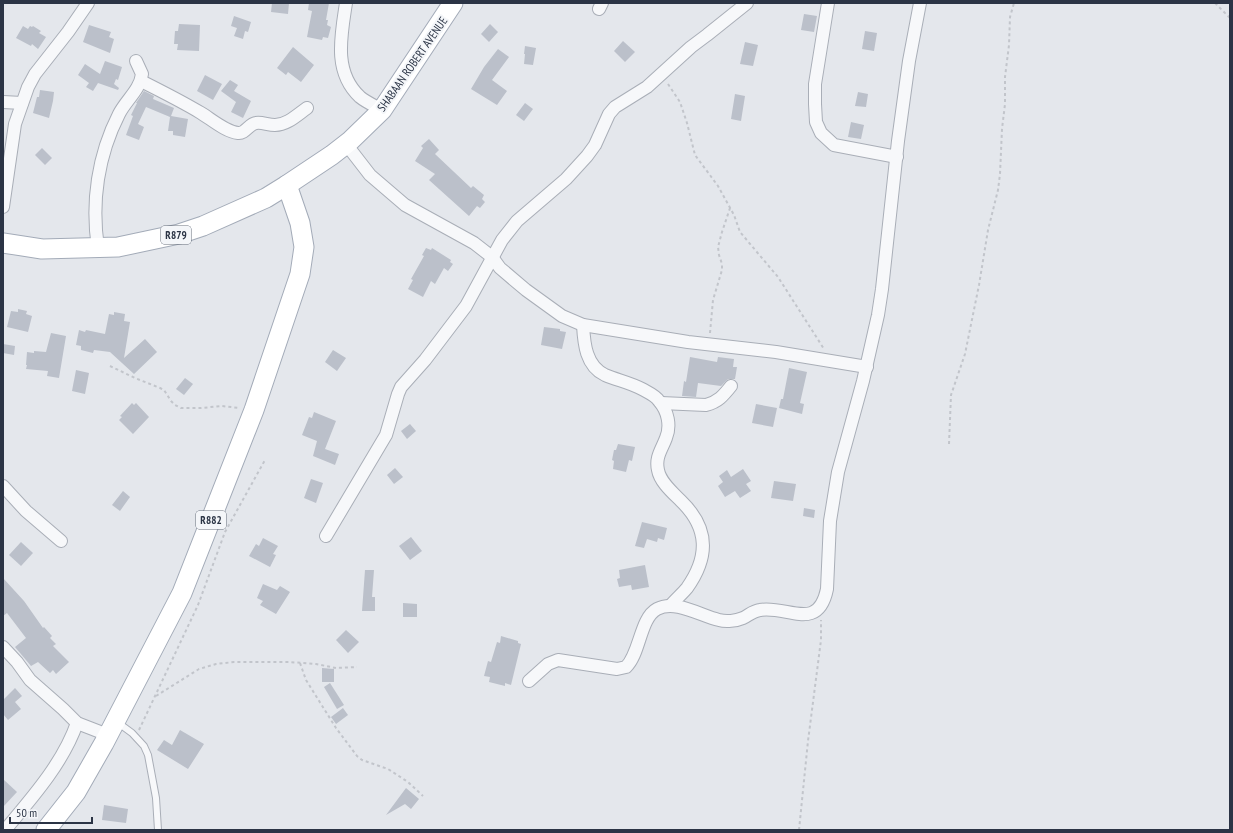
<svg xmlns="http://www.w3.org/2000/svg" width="1233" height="833" viewBox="0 0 1233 833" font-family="'PT Sans Narrow',sans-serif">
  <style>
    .building { fill: #bbc0ca }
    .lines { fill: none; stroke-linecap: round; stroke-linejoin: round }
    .service-casing { stroke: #a9aeb7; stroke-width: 8 }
    .minor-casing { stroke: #a9aeb7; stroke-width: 14 }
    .primary-casing { stroke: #a3abb8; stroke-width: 21 }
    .path { stroke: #c2c5cb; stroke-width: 2; stroke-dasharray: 3 3; stroke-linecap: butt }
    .service { stroke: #f7f8fa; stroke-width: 6 }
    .minor { stroke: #f7f8fa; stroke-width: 12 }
    .primary { stroke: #fff; stroke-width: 19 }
    .labels { text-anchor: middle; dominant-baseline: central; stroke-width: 4; stroke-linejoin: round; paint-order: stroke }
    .shield { fill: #f4f6f9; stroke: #676e7b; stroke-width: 1 }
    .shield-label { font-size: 11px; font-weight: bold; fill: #2b3445 }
    .street-label { font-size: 12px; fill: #2b3445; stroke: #f4f6f9 }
  </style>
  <rect width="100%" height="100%" fill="#e4e7ec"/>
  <!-- building -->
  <g class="building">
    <path d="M 272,3 L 289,3 L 288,14 L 271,12 Z"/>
    <path d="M 309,3 L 329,3 L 326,20 L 328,20 L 327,25 L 331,27 L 328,38 L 323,37 L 322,40 L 307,37 L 312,11 L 308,10 Z"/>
    <path d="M 804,14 L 817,16 L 814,32 L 801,30 Z"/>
    <path d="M 234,16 L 251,22 L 248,32 L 245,31 L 243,39 L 234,36 L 237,28 L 231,26 Z"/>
    <path d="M 179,24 L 200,25 L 199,51 L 177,50 L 178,44 L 174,44 L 175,31 L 178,31 Z"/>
    <path d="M 490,24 L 498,32 L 489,42 L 481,34 Z"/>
    <path d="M 89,25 L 111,32 L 109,37 L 114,39 L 110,53 L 83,42 Z"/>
    <path d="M 23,26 L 28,29 L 30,26 L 32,27 L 33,26 L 41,31 L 39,33 L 46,37 L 38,49 L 32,44 L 31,46 L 16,38 Z"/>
    <path d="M 865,31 L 877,33 L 874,51 L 862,49 Z"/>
    <path d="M 623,41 L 635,52 L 625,62 L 614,51 Z"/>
    <path d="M 745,42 L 758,45 L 753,66 L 740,64 Z"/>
    <path d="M 525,46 L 536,48 L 533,65 L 524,64 L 525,54 L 524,54 Z"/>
    <path d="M 293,47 L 314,65 L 301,82 L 288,72 L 286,75 L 277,68 Z"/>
    <path d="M 498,49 L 509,57 L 492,80 L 507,91 L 497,105 L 471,89 L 484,67 Z"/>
    <path d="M 105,61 L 122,67 L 118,80 L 116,79 L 114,84 L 119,88 L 118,90 L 98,83 L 93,91 L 86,87 L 89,83 L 78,75 L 85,64 L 100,74 Z"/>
    <path d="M 205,75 L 222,84 L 213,100 L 197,91 Z"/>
    <path d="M 230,80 L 238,85 L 234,91 L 251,101 L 243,118 L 231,112 L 236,102 L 221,91 Z"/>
    <path d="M 40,90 L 54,92 L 53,101 L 49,118 L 33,113 L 37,97 L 39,97 Z"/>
    <path d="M 144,91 L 154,96 L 153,99 L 174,108 L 171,116 L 188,119 L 185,137 L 173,135 L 173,131 L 168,131 L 170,117 L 146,107 L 138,124 L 144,127 L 139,140 L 126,135 L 133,116 L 131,115 L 137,103 L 136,103 Z"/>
    <path d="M 858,92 L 868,94 L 866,107 L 855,106 Z"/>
    <path d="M 735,94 L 745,96 L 741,121 L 731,119 Z"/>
    <path d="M 525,103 L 533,109 L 524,121 L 516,115 Z"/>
    <path d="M 851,122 L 864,125 L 861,139 L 848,137 Z"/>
    <path d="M 429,139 L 439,150 L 435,154 L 471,188 L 473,186 L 484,195 L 482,199 L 485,202 L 480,208 L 477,206 L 469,216 L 429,180 L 435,174 L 415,161 L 423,148 L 421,146 Z"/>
    <path d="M 42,148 L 52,158 L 45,165 L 35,155 Z"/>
    <path d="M 426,248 L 431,250 L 432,248 L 451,260 L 450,262 L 453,264 L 448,271 L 444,268 L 435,284 L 431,281 L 423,297 L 408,289 L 413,280 L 411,279 L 424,256 L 422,255 Z"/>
    <path d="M 18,309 L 27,311 L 26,314 L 32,316 L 28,332 L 7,327 L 11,311 L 18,312 Z"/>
    <path d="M 114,312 L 125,314 L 124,321 L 130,322 L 124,358 L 145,339 L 157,352 L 134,374 L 110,352 L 94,350 L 93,353 L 81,350 L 81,346 L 76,345 L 79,330 L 85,332 L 86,330 L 105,334 L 109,314 L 114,315 Z"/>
    <path d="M 544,327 L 560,329 L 560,331 L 566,332 L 562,349 L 541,345 Z"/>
    <path d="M 51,333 L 66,336 L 59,378 L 47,376 L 48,371 L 26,369 L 27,365 L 26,365 L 27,352 L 34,353 L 34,351 L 46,352 Z"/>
    <path d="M 3,344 L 15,346 L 14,355 L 3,353 Z"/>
    <path d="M 333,350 L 346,358 L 337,371 L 325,362 Z"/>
    <path d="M 690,357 L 717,362 L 718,357 L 734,359 L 733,367 L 737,367 L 735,379 L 728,379 L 721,386 L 698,383 L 696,397 L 682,396 L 684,381 L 686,382 Z"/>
    <path d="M 789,368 L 807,372 L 800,403 L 804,404 L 802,414 L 779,408 L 781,399 L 783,399 Z"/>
    <path d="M 76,370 L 89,373 L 85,394 L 72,391 Z"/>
    <path d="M 185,378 L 193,384 L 184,395 L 176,389 Z"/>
    <path d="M 132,403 L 134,405 L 136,403 L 149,417 L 133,434 L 119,420 L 122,417 L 120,416 Z"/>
    <path d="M 756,404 L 777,408 L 773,427 L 752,423 Z"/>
    <path d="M 314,412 L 336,421 L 325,449 L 339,454 L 335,465 L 313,456 L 317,441 L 302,435 L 309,417 L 312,418 Z"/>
    <path d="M 410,424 L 416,431 L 407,439 L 401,431 Z"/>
    <path d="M 618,444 L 635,447 L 632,461 L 629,460 L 626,472 L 613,469 L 614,461 L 612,460 L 614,450 L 616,450 Z"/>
    <path d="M 395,468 L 403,477 L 394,484 L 387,475 Z"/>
    <path d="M 743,469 L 751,481 L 746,484 L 751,491 L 740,498 L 735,491 L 725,497 L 718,486 L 723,482 L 719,476 L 727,470 L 731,477 Z"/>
    <path d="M 311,479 L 323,483 L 316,503 L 304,498 Z"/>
    <path d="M 774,481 L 796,484 L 793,501 L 771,498 Z"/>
    <path d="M 123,491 L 130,497 L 120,511 L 112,505 Z"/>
    <path d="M 804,508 L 815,510 L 814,518 L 803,516 Z"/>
    <path d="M 642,522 L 667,528 L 664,540 L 658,538 L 657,542 L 647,539 L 644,548 L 635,546 Z"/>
    <path d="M 411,537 L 422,551 L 410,560 L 399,546 Z"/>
    <path d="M 263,538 L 278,546 L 273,554 L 276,555 L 270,567 L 249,556 L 256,544 L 259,546 Z"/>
    <path d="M 21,542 L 33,553 L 21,566 L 9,555 Z"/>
    <path d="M 645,565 L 649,587 L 632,590 L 631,585 L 619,587 L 617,579 L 620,578 L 619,570 Z"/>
    <path d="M 365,570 L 374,570 L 372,597 L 375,597 L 375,611 L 362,611 Z"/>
    <path d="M 3,578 L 24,601 L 43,628 L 44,627 L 52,636 L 50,638 L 56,644 L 53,646 L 69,662 L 56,674 L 53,670 L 50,673 L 38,662 L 31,666 L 15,647 L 26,638 L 7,613 L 3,616 Z"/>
    <path d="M 263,584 L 277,590 L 280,586 L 290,592 L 276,614 L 260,605 L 263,601 L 257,598 Z"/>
    <path d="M 403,603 L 417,604 L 417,617 L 403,617 Z"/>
    <path d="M 346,630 L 359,642 L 348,653 L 336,640 Z"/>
    <path d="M 501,636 L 518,641 L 518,643 L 521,644 L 511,685 L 505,683 L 505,686 L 489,682 L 490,677 L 484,676 L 488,661 L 491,662 L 497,642 L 500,643 Z"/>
    <path d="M 322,668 L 334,669 L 334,682 L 322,682 Z"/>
    <path d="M 330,683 L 344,705 L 337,709 L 324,687 Z"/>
    <path d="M 15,688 L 22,696 L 15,702 L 21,709 L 8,720 L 3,714 L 3,700 Z"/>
    <path d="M 343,708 L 348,715 L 336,724 L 331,717 Z"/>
    <path d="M 180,730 L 204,744 L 188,769 L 157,750 L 164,740 L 172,745 Z"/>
    <path d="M 3,779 L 17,792 L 3,807 Z"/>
    <path d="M 406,788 L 419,799 L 411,809 L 405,804 L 386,815 Z"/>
    <path d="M 104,805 L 128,809 L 126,823 L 102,820 Z"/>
  </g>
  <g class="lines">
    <!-- service casing -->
    <g class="service-casing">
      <path id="service" d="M 117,722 L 132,733 L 144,746 L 148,755 L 156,798 L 158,830"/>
    </g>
    <!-- minor casing -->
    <g class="minor-casing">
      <g id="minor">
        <path d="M 346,3 C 341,36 333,72 360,97 C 366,102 375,106 382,110"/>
        <path d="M 828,3 L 815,84 L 815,104 L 816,122 L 821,133 L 834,145 L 897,157"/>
        <path d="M 599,9 L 602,3"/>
        <path d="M 141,81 C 161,91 181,101 201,113 C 211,119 226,132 238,133 C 245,134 249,124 256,123 C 262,122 268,125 275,125 C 287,125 297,115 307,108"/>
        <path d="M 3,102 L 22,103"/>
        <path d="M 346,144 L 370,175 L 405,205 L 474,243 L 492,257 L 500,268 L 526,290 L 562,316 L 583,325 L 688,342 L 776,352 L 867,367"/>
        <path d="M 3,207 L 15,124 L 28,87 L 35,74 L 68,32 L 88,3"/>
        <path d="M 98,248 C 91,202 98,155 119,114 C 126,100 140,90 142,74 L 136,61"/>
        <path d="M 583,325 C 584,344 586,366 605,375 C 617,380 631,383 642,389 C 649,393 655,395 659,401 C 668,411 671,426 666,438 C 662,449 655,457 658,470 C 660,482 673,493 681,501 C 709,528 709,557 687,588 C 682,594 676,599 670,606"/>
        <path d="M 661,403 L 706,405 C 718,402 723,396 731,386"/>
        <path d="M 3,486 L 26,511 L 61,541"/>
        <path d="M 326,536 L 386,435 L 398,394 L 401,387 L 425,360 L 466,306 L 502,240 L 517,221 L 566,179 L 587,156 L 595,145 L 609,114 L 615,107 L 647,87 L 691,47 L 707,35 L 747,3"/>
        <path d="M 3,647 L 17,662 L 30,680 L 63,709 L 77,723 L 108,735"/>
        <path d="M 529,681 L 548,664 L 558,660 L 617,669 L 626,667 C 640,654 640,618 657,609 C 675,599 701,616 719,620 C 726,622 736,621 743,618 C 749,615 753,611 760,610 C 787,605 818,633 827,589 L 830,521 L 838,472 L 863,381 L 878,315 L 882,289 L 898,141 L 909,61 L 920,3"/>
        <path d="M 5,830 C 32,798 63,763 77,723"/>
      </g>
    </g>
    <!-- primary casing -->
    <g class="primary-casing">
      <g id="primary">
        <path d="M 3,243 L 42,249 L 118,247 L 179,234 L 203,226 L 266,198 L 287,185 L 332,155 L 350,141 L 382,110 L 453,3"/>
        <path d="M 46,830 L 76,792 L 104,743 L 182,593 L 254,410 L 300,274 L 304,247 L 300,223 L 287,185"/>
      </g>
    </g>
    <!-- path -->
    <g class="path">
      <path d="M 1215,3 L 1230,18"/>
      <path d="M 668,84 L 680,102 L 687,123 L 695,155 L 718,186 L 734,215 L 740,232 L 778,277 L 824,349"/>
      <path d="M 710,333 L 713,300 L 722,270 L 722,264 L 719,255 L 718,247 L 722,232 L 730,208"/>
      <path d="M 110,366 L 135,378 L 160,388 L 164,390 L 171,401 L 175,405 L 181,408 L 201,408 L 222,406 L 239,408"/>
      <path d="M 949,444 L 951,395 L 965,354 L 979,285 L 988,230 L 998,190 L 1000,174 L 1002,129 L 1005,104 L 1005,77 L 1009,45 L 1010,17 L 1014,3"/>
      <path d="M 300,663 L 306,680 L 336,728 L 357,756 L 362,760 L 388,769 L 408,782 L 423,796"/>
      <path d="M 156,696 L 199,669 L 216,664 L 234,662 L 289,662 L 316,664 L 336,668 L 357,667"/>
      <path d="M 139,730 L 198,605 L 225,532 L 265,460"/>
      <path d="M 799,830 L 808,741 L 821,640 L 821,620"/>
    </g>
    <!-- service -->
    <use href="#service" class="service"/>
    <!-- minor -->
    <use href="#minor" class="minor"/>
    <!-- primary -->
    <use href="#primary" class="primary"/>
  </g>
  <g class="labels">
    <!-- shield labels -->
    <g class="shield">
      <rect x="161" y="226" width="30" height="18" rx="3"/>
      <rect x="196" y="511" width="30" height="18" rx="3"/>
    </g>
    <g class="shield-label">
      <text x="176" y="235">R879</text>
      <text x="211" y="520">R882</text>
    </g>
    <!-- street labels -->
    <g class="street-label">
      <text transform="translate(412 64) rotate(-55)">SHABAAN ROBERT AVENUE</text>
    </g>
  </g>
  <!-- border -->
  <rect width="1233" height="833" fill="none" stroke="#2b3445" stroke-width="8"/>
  <!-- scale -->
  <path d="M10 817v6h82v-6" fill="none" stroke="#2b3445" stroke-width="2"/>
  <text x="16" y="817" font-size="12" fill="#2b3445" stroke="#f4f6f9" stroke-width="3" paint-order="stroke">50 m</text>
</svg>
